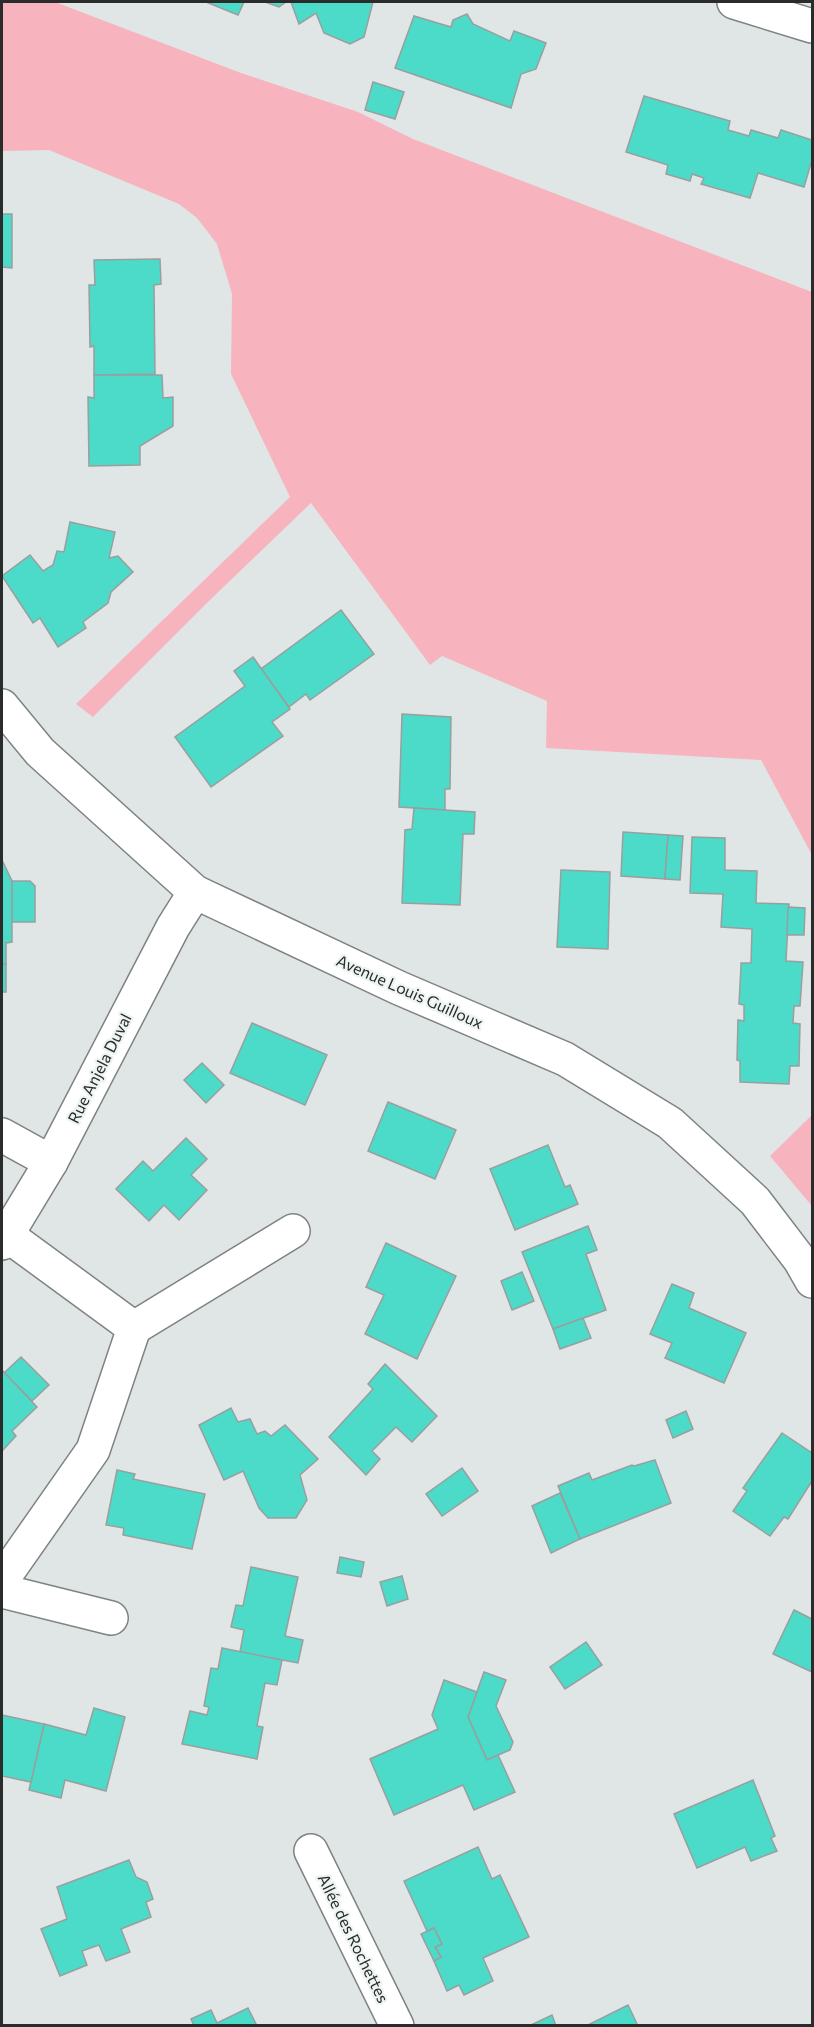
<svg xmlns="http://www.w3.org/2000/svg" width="814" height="2027" viewBox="0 0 814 2027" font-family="Commissioner,sans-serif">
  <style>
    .green { fill: #f7b4be }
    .building { fill: #4cdbc8; stroke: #999f9e; stroke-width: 1.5 }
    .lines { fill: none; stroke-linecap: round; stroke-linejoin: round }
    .minor-casing { stroke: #7e8382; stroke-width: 36 }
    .tertiary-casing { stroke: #7e8382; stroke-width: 36 }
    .minor { stroke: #fff; stroke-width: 33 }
    .tertiary { stroke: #fff; stroke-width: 33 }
    .labels { text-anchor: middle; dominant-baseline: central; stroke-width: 4.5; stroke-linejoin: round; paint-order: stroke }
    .street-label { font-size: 16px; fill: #292c2b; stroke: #edf4f2 }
  </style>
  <rect width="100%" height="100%" fill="#e0e6e5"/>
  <!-- green -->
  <g class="green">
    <path d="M 2,2 L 55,2 L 241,73 L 358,112 L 413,139 L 812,292 L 812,855 L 761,760 L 546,748 L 547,701 L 442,656 L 430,665 L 311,503 L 212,598 L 93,717 L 76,704 L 290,497 L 231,374 L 232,294 L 217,244 L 197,218 L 179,204 L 49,150 L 2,151 Z"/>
    <path d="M 812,1115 L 812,1206 L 770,1156 Z"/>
  </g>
  <!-- building -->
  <g class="building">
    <path d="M 206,2 L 244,2 L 238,15 Z"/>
    <path d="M 265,2 L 286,2 L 279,7 Z"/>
    <path d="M 291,2 L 373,2 L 364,37 L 350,44 L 324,33 L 316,13 L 299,24 Z"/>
    <path d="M 467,14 L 473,24 L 510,41 L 514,31 L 546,43 L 536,69 L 521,74 L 511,108 L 395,68 L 414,16 L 451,27 L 453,20 Z"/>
    <path d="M 373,82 L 404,92 L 395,119 L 365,110 Z"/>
    <path d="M 644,96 L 730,121 L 728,130 L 749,136 L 751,130 L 778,138 L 781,130 L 812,140 L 812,160 L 804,187 L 758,173 L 750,198 L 701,184 L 704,178 L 692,174 L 690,181 L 666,174 L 668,165 L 626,152 Z"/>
    <path d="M 2,214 L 12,214 L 12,268 L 2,267 Z"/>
    <path d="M 160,259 L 161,284 L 154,285 L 155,374 L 94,375 L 94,346 L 90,347 L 89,285 L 95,285 L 94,260 Z"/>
    <path d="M 94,375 L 162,375 L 163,398 L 173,397 L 173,426 L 140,446 L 140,465 L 89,466 L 88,397 L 94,398 Z"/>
    <path d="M 70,522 L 115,532 L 109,558 L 118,556 L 133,572 L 111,592 L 108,603 L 83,622 L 86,628 L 58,647 L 40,618 L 33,623 L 2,576 L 30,555 L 43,571 L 53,565 L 57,551 L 64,552 Z"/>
    <path d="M 341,610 L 374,654 L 310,700 L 306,694 L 289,707 L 261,669 Z"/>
    <path d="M 253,657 L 290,709 L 272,722 L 283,736 L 211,787 L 175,737 L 245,686 L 234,671 Z"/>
    <path d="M 402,714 L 451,717 L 450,789 L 445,789 L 445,810 L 399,807 Z"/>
    <path d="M 414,808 L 475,812 L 474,834 L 463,834 L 460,905 L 402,903 L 405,830 L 412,829 Z"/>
    <path d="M 623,832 L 668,835 L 665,879 L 621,876 Z"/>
    <path d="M 668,835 L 683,836 L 680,880 L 665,879 Z"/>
    <path d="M 692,837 L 725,838 L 725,870 L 757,871 L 756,903 L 789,904 L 786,961 L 803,962 L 800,1006 L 794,1006 L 793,1023 L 800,1024 L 799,1066 L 790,1066 L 789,1084 L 740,1082 L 740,1061 L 737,1060 L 738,1020 L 744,1021 L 744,1005 L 739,1004 L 741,967 L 741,963 L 751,963 L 752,929 L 721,927 L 723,894 L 690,893 Z"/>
    <path d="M 2,860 L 12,881 L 12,942 L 6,943 L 6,964 L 2,964 Z"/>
    <path d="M 561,870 L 610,872 L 608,949 L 557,947 Z"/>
    <path d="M 12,881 L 30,881 L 35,886 L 35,922 L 12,922 Z"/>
    <path d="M 788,907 L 805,908 L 804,935 L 787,935 Z"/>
    <rect x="2" y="964" width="4" height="28"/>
    <path d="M 252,1023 L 327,1055 L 305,1105 L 230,1073 Z"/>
    <path d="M 202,1063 L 224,1085 L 206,1103 L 184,1080 Z"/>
    <path d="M 388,1102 L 456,1130 L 435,1179 L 368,1151 Z"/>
    <path d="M 186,1138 L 207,1159 L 191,1175 L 207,1190 L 179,1220 L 164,1205 L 149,1221 L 116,1189 L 143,1161 L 153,1171 Z"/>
    <path d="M 548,1145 L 565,1187 L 570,1185 L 578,1204 L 515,1230 L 490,1169 Z"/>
    <path d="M 588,1226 L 597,1250 L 586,1254 L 606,1310 L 553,1329 L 522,1252 Z"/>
    <path d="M 386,1243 L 456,1276 L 417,1359 L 365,1334 L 384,1295 L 366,1287 Z"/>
    <path d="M 522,1272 L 534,1301 L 512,1310 L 501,1281 Z"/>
    <path d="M 672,1284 L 694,1293 L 689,1308 L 746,1333 L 724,1383 L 665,1358 L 672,1343 L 650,1334 Z"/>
    <path d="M 583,1318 L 591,1338 L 560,1349 L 553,1329 Z"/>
    <path d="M 21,1357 L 49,1385 L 32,1401 L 4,1373 Z"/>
    <path d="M 385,1364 L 437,1416 L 412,1442 L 396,1427 L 372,1451 L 380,1459 L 366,1475 L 329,1437 L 373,1389 L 368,1384 Z"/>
    <path d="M 2,1370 L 37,1407 L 12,1431 L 16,1436 L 2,1451 Z"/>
    <path d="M 231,1408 L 238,1422 L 250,1419 L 257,1434 L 265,1431 L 271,1436 L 285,1425 L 318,1459 L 300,1475 L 307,1500 L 296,1518 L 268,1518 L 259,1508 L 243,1471 L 224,1480 L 199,1425 Z"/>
    <path d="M 686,1411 L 693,1429 L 673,1438 L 666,1420 Z"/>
    <path d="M 782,1433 L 812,1453 L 812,1481 L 788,1519 L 784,1517 L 770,1536 L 733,1511 L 747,1491 L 743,1488 Z"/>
    <path d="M 655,1460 L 671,1503 L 580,1539 L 558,1486 L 589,1473 L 592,1480 L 632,1465 L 634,1466 Z"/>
    <path d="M 462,1468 L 478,1491 L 442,1516 L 426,1494 Z"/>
    <path d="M 117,1470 L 135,1474 L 133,1479 L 205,1494 L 192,1549 L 123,1535 L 124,1528 L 106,1525 Z"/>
    <path d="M 560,1493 L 580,1539 L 551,1553 L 532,1506 Z"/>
    <path d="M 340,1557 L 364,1562 L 361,1577 L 337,1573 Z"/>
    <path d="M 251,1567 L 298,1577 L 285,1636 L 303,1640 L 298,1663 L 240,1652 L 244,1630 L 231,1627 L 236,1605 L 243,1606 Z"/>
    <path d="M 402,1576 L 408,1599 L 387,1606 L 380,1582 Z"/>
    <path d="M 794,1610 L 812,1619 L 812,1672 L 773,1654 Z"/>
    <path d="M 586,1642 L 602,1665 L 565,1689 L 550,1667 Z"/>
    <path d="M 222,1648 L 282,1660 L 277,1685 L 265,1683 L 257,1726 L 263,1727 L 257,1759 L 182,1744 L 190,1711 L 207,1715 L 209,1707 L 204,1706 L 211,1668 L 218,1669 Z"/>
    <path d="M 484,1672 L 506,1680 L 496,1706 L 513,1742 L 510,1750 L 487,1760 L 468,1717 Z"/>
    <path d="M 444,1680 L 477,1692 L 468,1717 L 487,1760 L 498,1755 L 515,1792 L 474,1810 L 463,1785 L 394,1815 L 370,1759 L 438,1729 L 432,1715 Z"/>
    <path d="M 94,1708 L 125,1717 L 106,1791 L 65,1780 L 61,1798 L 29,1790 L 44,1724 L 86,1735 Z"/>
    <path d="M 2,1715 L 44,1724 L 31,1782 L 2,1776 Z"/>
    <path d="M 753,1780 L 775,1836 L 771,1838 L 777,1851 L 751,1861 L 745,1847 L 697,1868 L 674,1814 Z"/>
    <path d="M 478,1847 L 492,1879 L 500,1875 L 529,1937 L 483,1958 L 493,1981 L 464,1995 L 459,1985 L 447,1991 L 434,1961 L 441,1957 L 435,1947 L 442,1944 L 434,1928 L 427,1931 L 404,1881 Z"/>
    <path d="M 129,1860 L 136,1877 L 147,1882 L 153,1899 L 146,1902 L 151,1917 L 121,1929 L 130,1952 L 106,1961 L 99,1945 L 82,1951 L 87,1965 L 60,1976 L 41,1929 L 67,1919 L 57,1887 Z"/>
    <path d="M 434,1928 L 442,1944 L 435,1947 L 441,1957 L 434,1961 L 421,1934 Z"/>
    <path d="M 628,2005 L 638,2026 L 586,2026 Z"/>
    <path d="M 248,2008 L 257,2026 L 194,2026 L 191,2019 L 211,2010 L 217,2023 Z"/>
    <path d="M 552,2015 L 556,2026 L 529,2026 Z"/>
  </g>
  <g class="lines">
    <!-- minor casing -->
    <g class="minor-casing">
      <g id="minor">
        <path d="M 734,2 L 812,26"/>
        <path d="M 2,1135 L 51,1162"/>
        <path d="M 2,1243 L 51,1162 L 173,927 L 195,892"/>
        <path d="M 134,1328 L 293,1231"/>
        <path d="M 2,1580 L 93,1450 L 134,1328 L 7,1235"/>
        <path d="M 2,1591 L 111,1618"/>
        <path d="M 311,1851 L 397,2026"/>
      </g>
    </g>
    <!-- tertiary casing -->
    <g class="tertiary-casing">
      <path id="tertiary" d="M 2,706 L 40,752 L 195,892 L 399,988 L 565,1059 L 670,1123 L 755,1201 L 800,1260 L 812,1281"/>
    </g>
    <!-- minor -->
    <use href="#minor" class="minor"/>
    <!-- tertiary -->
    <use href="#tertiary" class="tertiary"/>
  </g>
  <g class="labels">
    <!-- street labels -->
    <g class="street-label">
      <text transform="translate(410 991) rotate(24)">Avenue Louis Guilloux</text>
      <text transform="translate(99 1068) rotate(-63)">Rue Anjela Duval</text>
      <text transform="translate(354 1938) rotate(64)">Allée des Rochettes</text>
    </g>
  </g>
  <!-- border -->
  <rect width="814" height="2027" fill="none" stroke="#292c2b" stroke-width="6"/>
</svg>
